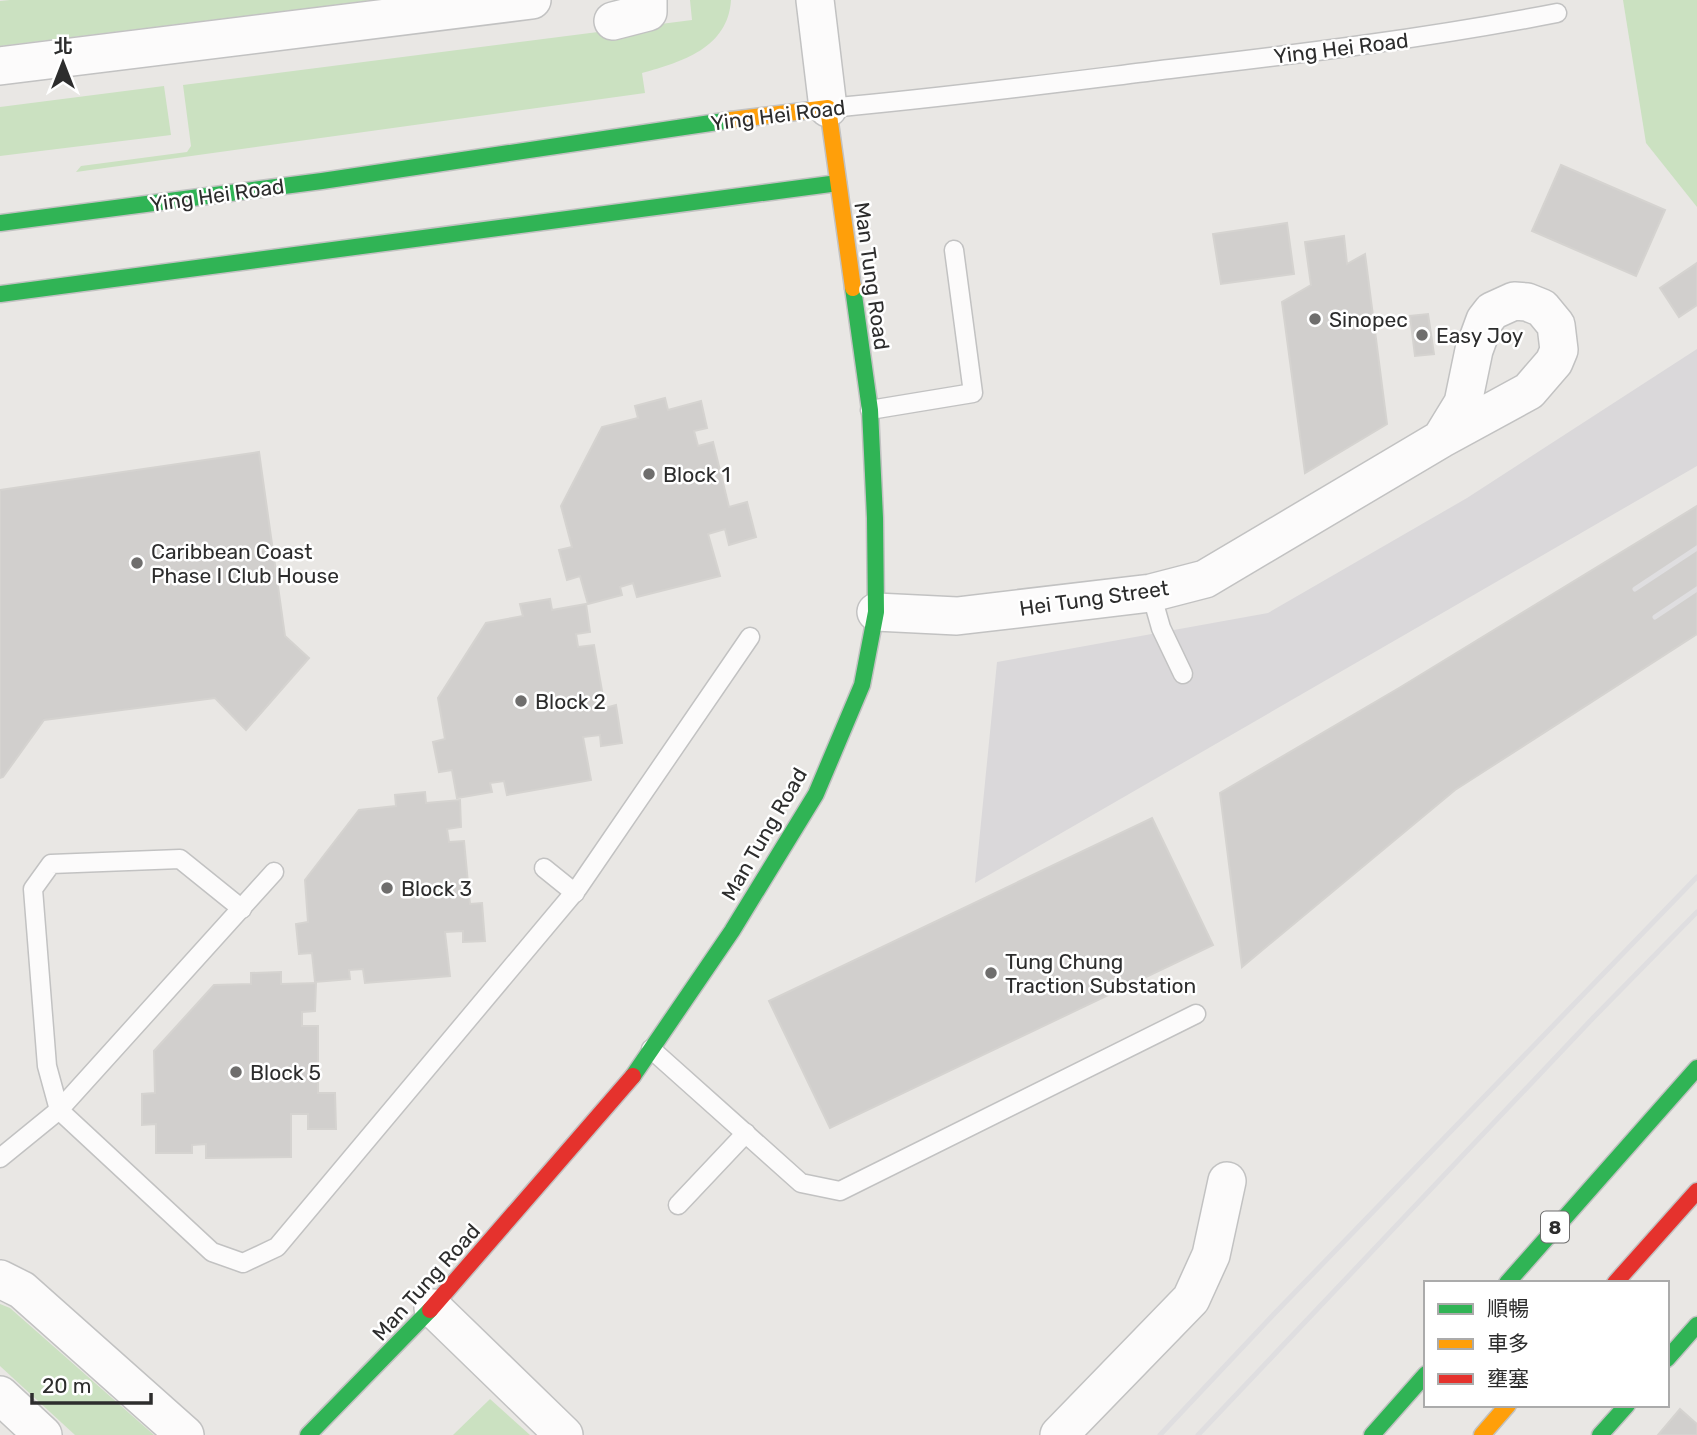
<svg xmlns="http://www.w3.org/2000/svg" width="1697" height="1435" viewBox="0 0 1697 1435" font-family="Rubik,'Noto Sans TC',sans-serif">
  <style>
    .industrial { fill: #dad8da }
    .green { fill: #cbe1c1 }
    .building { fill: #d1cfcd; stroke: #d5d3d0; stroke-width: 2 }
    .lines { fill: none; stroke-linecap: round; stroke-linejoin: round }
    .lane-casing { stroke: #c2c2c2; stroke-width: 21 }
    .street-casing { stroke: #c2c2c2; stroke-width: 40 }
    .fast-casing { stroke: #c2c2c2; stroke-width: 19 }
    .slow-casing { stroke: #c2c2c2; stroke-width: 19 }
    .jam-casing { stroke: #c2c2c2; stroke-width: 19 }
    .lane { stroke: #fcfbfb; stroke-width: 18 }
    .street { stroke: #fcfbfb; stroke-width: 37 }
    .fast { stroke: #30b455; stroke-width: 16 }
    .slow { stroke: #ff9f0a; stroke-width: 16 }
    .jam { stroke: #e5322d; stroke-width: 16 }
    .rail { stroke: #dfdee0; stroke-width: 5 }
    .poi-dot { fill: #6f6e6d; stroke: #fff; stroke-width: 2.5 }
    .labels { text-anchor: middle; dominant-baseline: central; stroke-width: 5; stroke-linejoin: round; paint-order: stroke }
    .shield { fill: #fff; stroke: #6c6c6c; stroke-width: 2 }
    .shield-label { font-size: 19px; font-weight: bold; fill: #2d2d2d }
    .street-label { font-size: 21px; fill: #2d2d2d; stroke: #fff }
    .poi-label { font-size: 21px; fill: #2d2d2d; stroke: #fff; text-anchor: start }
  </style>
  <rect width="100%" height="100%" fill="#e9e7e4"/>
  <!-- industrial -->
  <path class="industrial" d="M 1697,349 L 1697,466 L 975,883 L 997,662 L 1268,613 L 1467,498 Z"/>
  <!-- green -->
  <g class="green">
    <path d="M 10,0 L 374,0 L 0,46 L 0,1 Z"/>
    <path d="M 690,0 L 731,0 C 728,48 682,62 642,73 L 645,93 L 76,172 L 81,166 L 187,152 L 191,146 L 183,85 L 692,20 Z"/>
    <path d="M 1623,0 L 1697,0 L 1697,207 L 1646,143 Z"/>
    <path d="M 164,86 L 171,135 L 0,156 L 0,107 Z"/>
    <path d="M 0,1304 L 10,1308 L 154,1435 L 75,1435 L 0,1366 Z"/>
    <path d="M 490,1399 L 530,1435 L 453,1435 Z"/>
  </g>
  <!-- building -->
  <g class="building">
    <path d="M 1561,165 L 1665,210 L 1636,276 L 1532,231 Z"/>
    <path d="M 1287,223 L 1294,274 L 1221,284 L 1213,234 Z"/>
    <path d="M 1344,236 L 1347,264 L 1365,254 L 1387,424 L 1305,473 L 1282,302 L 1311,285 L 1305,242 Z"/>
    <path d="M 1697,263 L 1697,305 L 1679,317 L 1660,288 Z"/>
    <path d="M 1428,314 L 1434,354 L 1415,356 L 1410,316 Z"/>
    <path d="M 665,398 L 668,410 L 701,401 L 707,428 L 694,431 L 698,446 L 713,442 L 729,507 L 747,502 L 756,537 L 729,545 L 725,529 L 708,534 L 720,576 L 637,597 L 633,583 L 620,587 L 622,595 L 588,604 L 580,576 L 567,580 L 559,550 L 572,547 L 561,506 L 602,427 L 638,418 L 635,406 Z"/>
    <path d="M 259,452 L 285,636 L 309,658 L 246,730 L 215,698 L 44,720 L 3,777 L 0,778 L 0,490 Z"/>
    <path d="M 1697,506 L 1697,634 L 1455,790 L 1242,967 L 1220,793 L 1399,688 Z"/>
    <path d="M 550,599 L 552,610 L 586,604 L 590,632 L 576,634 L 578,647 L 594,645 L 605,708 L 616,705 L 622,743 L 601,746 L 600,735 L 583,737 L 591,780 L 507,795 L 504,781 L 490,783 L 492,792 L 457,798 L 452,770 L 439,772 L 433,742 L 445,739 L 438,698 L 486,623 L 523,616 L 520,604 Z"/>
    <path d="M 425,792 L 426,803 L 460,800 L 461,827 L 447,829 L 449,842 L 464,841 L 470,904 L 482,903 L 485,941 L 463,942 L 463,931 L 445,932 L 450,976 L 365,983 L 363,969 L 349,970 L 350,979 L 315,982 L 312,953 L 299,954 L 296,924 L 308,922 L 305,880 L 359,810 L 396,806 L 395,795 Z"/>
    <path d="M 1152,818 L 1213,945 L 830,1128 L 769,1001 Z"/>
    <path d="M 281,972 L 281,984 L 316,983 L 315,1011 L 302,1012 L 302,1026 L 318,1026 L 318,1093 L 335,1093 L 336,1129 L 308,1129 L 308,1114 L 291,1114 L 291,1157 L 206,1158 L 206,1144 L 192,1145 L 192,1153 L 156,1153 L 156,1124 L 142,1125 L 142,1094 L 155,1093 L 154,1051 L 214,985 L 251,984 L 251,973 Z"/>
    <path d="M 1680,1409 L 1697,1424 L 1697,1435 L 1658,1435 Z"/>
  </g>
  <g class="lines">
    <!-- lane casing -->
    <g class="lane-casing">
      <g id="lane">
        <path d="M 828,108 C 942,98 1056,83 1170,69 C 1299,54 1429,38 1557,13"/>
        <path d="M 870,410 L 973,393 L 954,250"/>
        <path d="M 1151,593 L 1161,628 L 1183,674"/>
        <path d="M 544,868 L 575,893"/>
        <path d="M 242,909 L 180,859 L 51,864 L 33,889 L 47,1066 L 59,1110 L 212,1252 L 243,1263 L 277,1247 L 578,888 L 750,637"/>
        <path d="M 651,1049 L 801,1183 L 840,1191 L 1196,1014"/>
        <path d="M 0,1158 L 59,1110 L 274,872"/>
        <path d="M 678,1205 L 746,1133"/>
      </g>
    </g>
    <!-- street casing -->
    <g class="street-casing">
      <g id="street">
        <path d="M 815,0 L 828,108"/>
        <path d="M 613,21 L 648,12 L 648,0"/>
        <path d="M 0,66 L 532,0"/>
        <path d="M 876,612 L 957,616 L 1151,593 L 1205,579 L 1441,439 L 1529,391 L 1554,362 L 1559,350 L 1556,325 L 1542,308 L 1527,302 L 1514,301 L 1492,311 L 1485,320 L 1474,350 L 1463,403 L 1441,439"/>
        <path d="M 0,1279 L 22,1290 L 185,1435"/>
        <path d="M 433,1308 L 564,1435"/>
        <path d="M 0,1395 L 43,1435"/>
        <path d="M 1059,1435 L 1191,1299 L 1211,1255 L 1227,1181"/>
      </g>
    </g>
    <!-- fast casing -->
    <g class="fast-casing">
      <g id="fast">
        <path d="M 0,223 L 322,181 L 731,120"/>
        <path d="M 0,294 L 838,183"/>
        <path d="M 633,1076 L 732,931 L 816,794 L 862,685 L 876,612 L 875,518 L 870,410 L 853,288"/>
        <path d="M 1507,1283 L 1697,1068"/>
        <path d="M 1667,1359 L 1697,1325"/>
        <path d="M 308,1435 L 430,1310"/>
        <path d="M 1372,1435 L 1426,1374"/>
        <path d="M 1600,1435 L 1627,1405"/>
      </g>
    </g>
    <!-- slow casing -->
    <g class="slow-casing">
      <g id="slow">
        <path d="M 731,120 L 828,108 L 853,288"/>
        <path d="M 1482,1435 L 1508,1405"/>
      </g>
    </g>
    <!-- jam casing -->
    <g class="jam-casing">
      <g id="jam">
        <path d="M 1615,1283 L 1697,1191"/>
        <path d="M 430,1310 L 633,1076"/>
      </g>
    </g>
    <!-- lane -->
    <use href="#lane" class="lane"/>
    <!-- street -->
    <use href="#street" class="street"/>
    <!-- fast -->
    <use href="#fast" class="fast"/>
    <!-- slow -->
    <use href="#slow" class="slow"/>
    <!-- jam -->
    <use href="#jam" class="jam"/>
    <!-- rail -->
    <g class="rail">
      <path d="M 1635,589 L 1697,548"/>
      <path d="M 1655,617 L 1697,589"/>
      <path d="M 1160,1435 L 1274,1314 L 1697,877"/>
      <path d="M 1198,1435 L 1593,1018 L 1697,912"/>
    </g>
  </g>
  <!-- markers -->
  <g class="poi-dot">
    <circle cx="1315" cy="319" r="7"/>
    <circle cx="1422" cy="335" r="7"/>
    <circle cx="649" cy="474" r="7"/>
    <circle cx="137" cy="563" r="7"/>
    <circle cx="521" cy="701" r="7"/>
    <circle cx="387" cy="888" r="7"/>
    <circle cx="991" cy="973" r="7"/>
    <circle cx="236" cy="1072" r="7"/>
  </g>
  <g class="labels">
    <!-- shield labels -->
    <rect class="shield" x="1541" y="1211.5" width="28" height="31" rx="5"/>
    <g class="shield-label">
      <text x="1555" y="1227">8</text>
    </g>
    <!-- street labels -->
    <g class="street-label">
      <text transform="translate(1341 48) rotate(-7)">Ying Hei Road</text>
      <text transform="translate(778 115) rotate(-7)">Ying Hei Road</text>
      <text transform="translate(217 195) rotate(-8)">Ying Hei Road</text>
      <text transform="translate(872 276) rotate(82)">Man Tung Road</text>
      <text transform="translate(1094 598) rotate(-8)">Hei Tung Street</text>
      <text transform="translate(764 834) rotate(-60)">Man Tung Road</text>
      <text transform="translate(426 1282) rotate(-48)">Man Tung Road</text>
    </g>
    <!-- poi labels -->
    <g class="poi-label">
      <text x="1329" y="319">Sinopec</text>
      <text x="1436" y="335">Easy Joy</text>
      <text x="663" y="474">Block 1</text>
      <text x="151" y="551">Caribbean Coast<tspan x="151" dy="24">Phase I Club House</tspan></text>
      <text x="535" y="701">Block 2</text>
      <text x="401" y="888">Block 3</text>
      <text x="1005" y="961">Tung Chung<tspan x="1005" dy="24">Traction Substation</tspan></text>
      <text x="250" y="1072">Block 5</text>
    </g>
  </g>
  <!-- legend -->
  <rect x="1424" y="1281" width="245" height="126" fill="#ffffff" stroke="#ababab" stroke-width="2"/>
  <rect x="1438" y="1304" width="35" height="10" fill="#30b455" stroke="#ababab" stroke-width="2"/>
  <text x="1487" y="1316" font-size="21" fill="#2d2d2d">順暢</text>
  <rect x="1438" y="1339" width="35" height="10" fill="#ff9f0a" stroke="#ababab" stroke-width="2"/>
  <text x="1487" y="1351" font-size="21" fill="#2d2d2d">車多</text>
  <rect x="1438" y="1374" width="35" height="10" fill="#e5322d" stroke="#ababab" stroke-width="2"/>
  <text x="1487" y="1386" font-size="21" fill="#2d2d2d">壅塞</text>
  <!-- north arrow -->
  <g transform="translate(63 63)" stroke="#ffffff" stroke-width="5" paint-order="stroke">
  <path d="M0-5L12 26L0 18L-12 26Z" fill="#2d2d2d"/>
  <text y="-10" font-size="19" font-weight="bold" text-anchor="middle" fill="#2d2d2d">北</text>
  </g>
  <!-- scale -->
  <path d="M32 1393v10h119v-10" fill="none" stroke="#2d2d2d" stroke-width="3.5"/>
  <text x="42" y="1393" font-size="21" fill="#2d2d2d" stroke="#ffffff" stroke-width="5" paint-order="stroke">20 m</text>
</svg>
